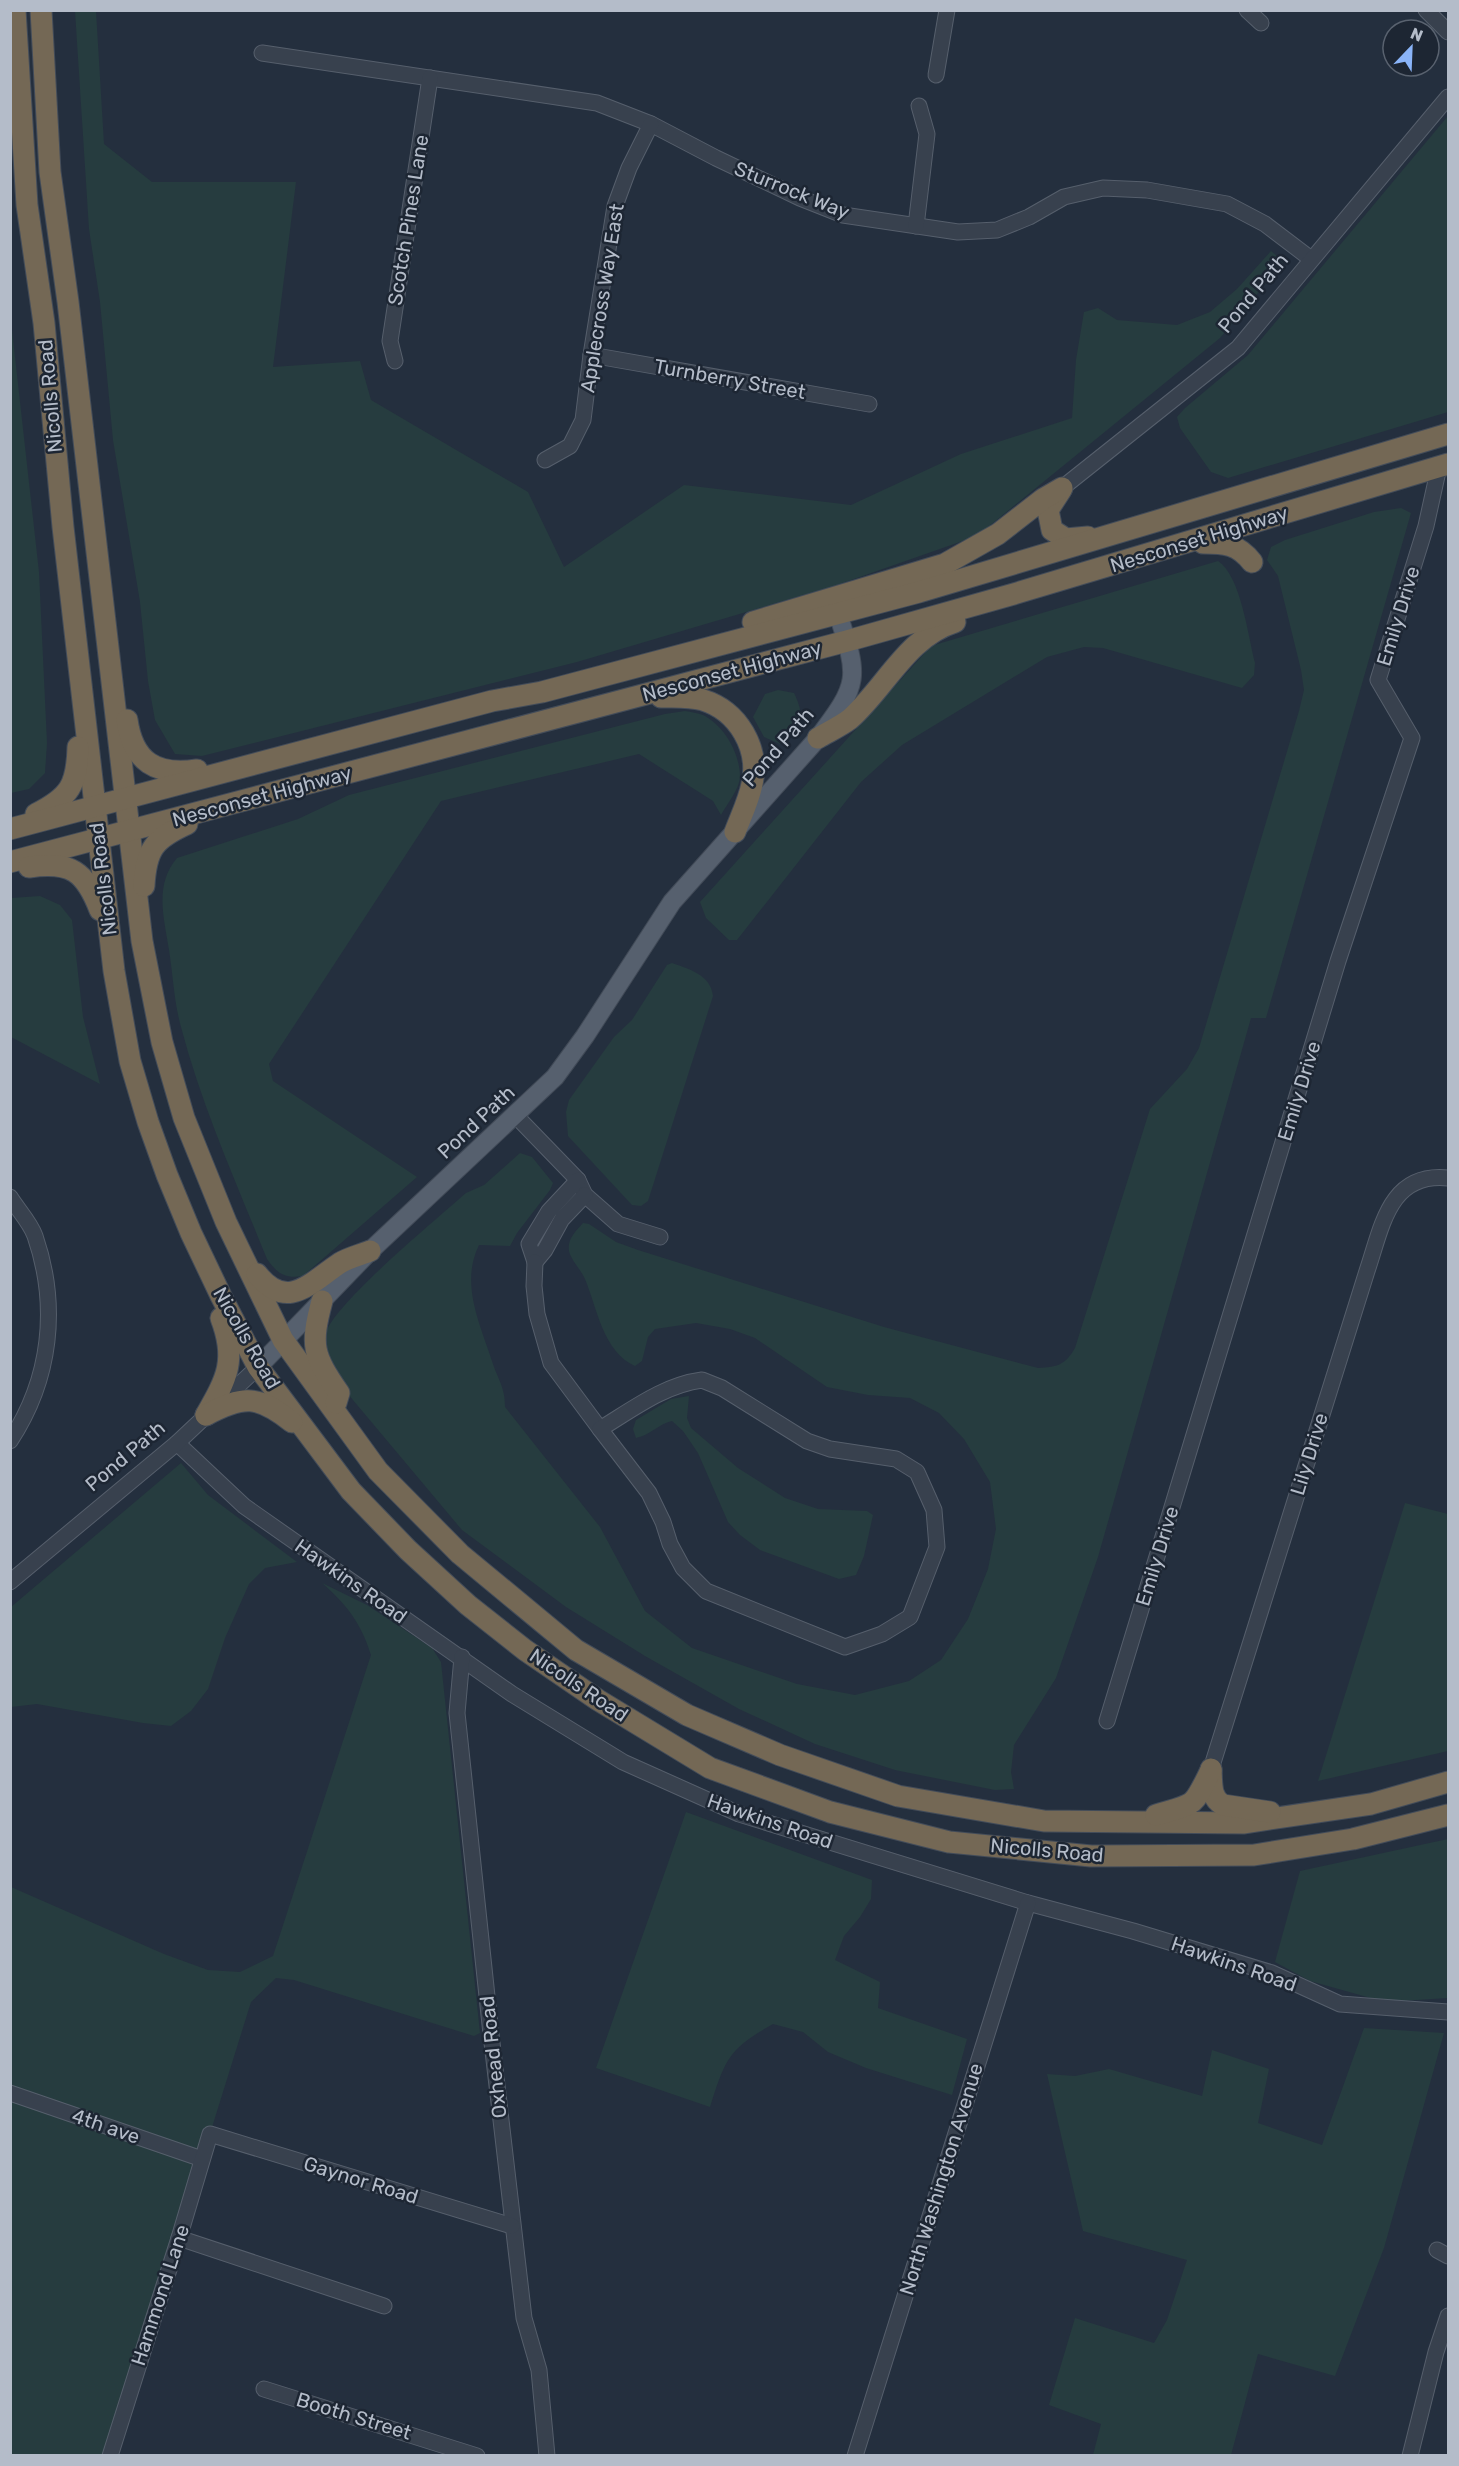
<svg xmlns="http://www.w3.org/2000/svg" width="1459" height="2466" viewBox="0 0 1459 2466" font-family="Rubik,sans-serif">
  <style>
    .green { fill: #263c3f }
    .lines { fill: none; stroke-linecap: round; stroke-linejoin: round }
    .minor-casing { stroke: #565f6c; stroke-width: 17 }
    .major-casing { stroke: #414a57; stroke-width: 20 }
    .highway-casing { stroke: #434c59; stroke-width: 23 }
    .minor { stroke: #38414e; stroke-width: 15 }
    .major { stroke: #56606e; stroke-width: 18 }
    .highway { stroke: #746855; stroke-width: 21 }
    .labels { text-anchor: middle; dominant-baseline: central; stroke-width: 5; stroke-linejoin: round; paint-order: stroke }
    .street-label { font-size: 20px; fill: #b4bcc9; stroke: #1d2633 }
  </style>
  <rect width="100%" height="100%" fill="#242f3e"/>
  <!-- green -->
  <g class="green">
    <path d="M 75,11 L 96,11 L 104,144 L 152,182 L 296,182 L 273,367 L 360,361 L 371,400 L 528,492 L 564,567 L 684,485 L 851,505 L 961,454 L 1072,418 L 1076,360 L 1084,312 L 1098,308 L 1117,320 L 1177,325 L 1210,312 L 1237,289 L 1271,251 L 1284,262 L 1220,338 L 977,536 L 834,586 L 577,662 L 202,756 L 175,754 L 155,720 L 148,681 L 140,602 L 113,440 L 100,302 L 89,229 Z"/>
    <path d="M 1448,116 L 1448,412 L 1228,478 L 1211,472 L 1180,428 L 1177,417 L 1185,408 L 1248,355 Z"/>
    <path d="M 11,321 L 39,572 L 47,743 L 45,773 L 29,789 L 11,793 Z"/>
    <path d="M 1401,508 L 1411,513 L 1266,1018 L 1251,1018 L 1098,1557 L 1056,1678 L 1014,1745 L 1011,1772 L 1014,1789 L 995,1790 L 895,1770 L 815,1744 L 739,1709 L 645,1656 L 566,1607 L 462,1530 L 332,1375 C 327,1361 322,1350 325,1335 C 332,1305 438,1218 466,1193 L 484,1185 L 520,1153 L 532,1157 L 553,1183 L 550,1190 L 517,1233 L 510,1246 L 479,1245 C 459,1285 482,1328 494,1367 C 500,1383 505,1389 505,1407 L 600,1527 L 645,1611 L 692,1648 L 797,1684 L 855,1695 L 909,1681 L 941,1660 L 968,1619 L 988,1569 L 996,1529 L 990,1482 L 964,1439 L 939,1413 L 910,1398 L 868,1395 L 827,1387 L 755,1338 L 730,1329 L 696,1323 L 655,1329 L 648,1337 L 642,1361 L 635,1366 C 603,1352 597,1308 585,1279 C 581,1270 571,1260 569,1251 C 567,1239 576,1231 583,1223 L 589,1224 L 616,1242 L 638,1250 L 884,1327 L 1038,1368 C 1058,1367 1065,1365 1075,1348 L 1150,1109 L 1187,1069 L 1199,1048 L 1299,711 L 1304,690 L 1301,670 L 1278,576 L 1267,560 L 1271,547 L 1285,540 L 1374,512 Z"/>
    <path d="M 1218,561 C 1241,576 1248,636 1255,663 L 1254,675 L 1242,688 L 1103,648 L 1084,647 L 1047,657 L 902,745 L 861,782 L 737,940 L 729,940 L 706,918 L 700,902 L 931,646 Z"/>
    <path d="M 778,690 L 794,693 C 806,718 802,729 780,744 L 764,737 L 753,717 L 765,694 Z"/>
    <path d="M 685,711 C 691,712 698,713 703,715 C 725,726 740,754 740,777 C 739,790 727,804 721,815 L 713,801 L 639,754 L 441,801 L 269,1064 L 273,1081 L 417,1177 L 303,1276 C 284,1279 277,1273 267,1259 C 236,1182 202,1107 181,1027 C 174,1002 173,975 169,950 C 164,918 154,885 177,858 L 298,819 L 349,795 L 665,714 Z"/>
    <path d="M 40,896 L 60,905 L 72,920 L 83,1017 L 100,1084 L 11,1037 L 11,898 Z"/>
    <path d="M 672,963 C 689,969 711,975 713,996 L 648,1201 L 641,1206 L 632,1205 L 568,1136 L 566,1112 L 569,1100 L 614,1037 L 632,1020 L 667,965 Z"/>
    <path d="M 689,1396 L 687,1418 L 691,1428 L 738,1468 L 785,1498 L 818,1509 L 867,1511 L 873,1515 L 864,1556 L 856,1575 L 839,1579 L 760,1550 L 740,1535 L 728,1522 L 698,1453 L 683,1431 L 672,1421 C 658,1424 651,1435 636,1438 L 633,1429 L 636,1420 L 671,1399 Z"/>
    <path d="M 181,1463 L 208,1495 L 297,1562 L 265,1568 L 249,1584 L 225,1638 L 208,1689 L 191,1711 L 171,1726 L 143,1723 L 37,1704 L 11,1707 L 11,1607 Z"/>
    <path d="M 1405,1503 L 1448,1514 L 1448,1751 L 1318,1781 Z"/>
    <path d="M 322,1583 L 367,1605 L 432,1648 L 441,1662 L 480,2033 L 474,2036 L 294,1980 L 276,1978 L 251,2002 L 110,2455 L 11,2456 L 11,1887 L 164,1954 L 208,1970 L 240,1972 L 273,1956 L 371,1655 C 361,1623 347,1605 322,1583 Z"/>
    <path d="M 686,1812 L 872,1880 L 871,1899 L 860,1917 L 844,1936 L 835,1960 L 880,1982 L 878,2008 L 967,2039 L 952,2095 L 866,2068 L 828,2052 L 803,2032 L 773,2024 C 728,2049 725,2060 710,2107 L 596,2068 Z"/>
    <path d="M 1448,1839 L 1448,1998 L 1385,2002 L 1310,1981 L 1275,1962 L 1300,1871 Z"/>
    <path d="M 1364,2028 L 1444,2033 L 1384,2248 L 1335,2376 L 1258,2354 L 1231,2455 L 1093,2455 L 1101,2424 L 1049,2405 L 1075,2318 L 1154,2343 L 1167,2320 L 1187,2260 L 1083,2231 L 1047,2074 L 1075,2076 L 1109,2069 L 1202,2096 L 1212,2050 L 1269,2069 L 1258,2123 L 1322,2145 Z"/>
  </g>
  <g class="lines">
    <!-- minor casing -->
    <g class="minor-casing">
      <g id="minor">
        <path d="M 1247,10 L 1261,23"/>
        <path d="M 1426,10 L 1448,32"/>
        <path d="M 262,53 L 597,103 L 651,124 L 716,158 L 800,198 L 843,215 L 958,232 L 997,230 L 1029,217 L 1064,197 L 1103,188 L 1147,190 L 1227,204 L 1265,224 L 1311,259"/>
        <path d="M 936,75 L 947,10"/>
        <path d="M 916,226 L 927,134 L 919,106"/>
        <path d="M 591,355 L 869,404"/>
        <path d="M 395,361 L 390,341 L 430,78"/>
        <path d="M 545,460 L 570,446 L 583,420 L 591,355 L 615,206 L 629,168 L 651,124"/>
        <path d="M 1062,488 L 1238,348 L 1448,97"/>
        <path d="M 516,1116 L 578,1180 L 585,1195 L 618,1224 L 660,1237"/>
        <path d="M 578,1180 L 549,1211 L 529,1244 L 535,1262 L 545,1250 L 562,1219 L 585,1195"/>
        <path d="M 10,1197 C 18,1210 30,1222 35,1236 C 59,1306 51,1379 10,1441"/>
        <path d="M 535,1262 L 534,1286 L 537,1314 L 551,1363 L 600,1429"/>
        <path d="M 702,1380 L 722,1388 L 807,1441 L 830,1449 L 896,1459 L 917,1472 L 934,1510 L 937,1547 L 910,1617 L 882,1634 L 845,1647 L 706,1591 L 683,1568 L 670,1544 L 663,1522 L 649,1493 L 600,1429 C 633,1409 664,1385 702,1380 Z"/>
        <path d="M 177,1443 L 244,1506 L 512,1694 L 623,1762 L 739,1814 L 1028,1903 L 1133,1931 L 1272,1973 L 1340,2004 L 1448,2012"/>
        <path d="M 10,1582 L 177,1443 L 258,1367"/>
        <path d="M 462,1657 L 457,1713 L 491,2034 L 524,2318 L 539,2370 L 547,2456"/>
        <path d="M 1107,1721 L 1338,961 L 1412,738 L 1378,680 L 1426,526 L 1439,467"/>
        <path d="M 1211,1769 L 1367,1271 C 1382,1227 1389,1172 1448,1178"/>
        <path d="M 10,2093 L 202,2159"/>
        <path d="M 179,2238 L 384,2306"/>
        <path d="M 1437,2250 L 1448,2256"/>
        <path d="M 264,2389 L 477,2456"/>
        <path d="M 110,2456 L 179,2238 L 210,2134 L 512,2226"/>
        <path d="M 855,2456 L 1028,1903"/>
        <path d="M 1410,2456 L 1436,2352 L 1448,2316"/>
      </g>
    </g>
    <!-- major casing -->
    <g class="major-casing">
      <path id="major" d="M 258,1367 L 370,1251 L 555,1077 L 585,1036 L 672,902 L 818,738 C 860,683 859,678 838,614"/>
    </g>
    <!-- highway casing -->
    <g class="highway-casing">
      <g id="highway">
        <path d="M 15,10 L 27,205 L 44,323 L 63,527 L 114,971 L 130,1061 L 148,1122 L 167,1175 L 191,1233 L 221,1296 L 258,1367 L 351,1491 L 408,1550 L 468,1605 L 525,1650 L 598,1700 L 710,1768 L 830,1812 L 949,1842 L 1091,1856 L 1254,1855 L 1353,1839 L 1448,1815"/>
        <path d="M 41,10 L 50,172 L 68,302 L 142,941 L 162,1042 L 184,1118 L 226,1222 L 283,1340 L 378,1471 L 460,1554 L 576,1650 L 687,1715 L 780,1755 L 898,1796 L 1044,1821 L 1243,1823 L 1371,1804 L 1448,1782"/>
        <path d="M 1061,490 L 1048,510 L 1052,530 L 1066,539 L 1088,537"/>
        <path d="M 1203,543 C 1225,543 1238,544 1252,562"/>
        <path d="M 753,622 L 945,564 L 998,534 L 1043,499 L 1062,488"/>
        <path d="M 661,697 C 675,697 689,696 703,700 C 738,711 760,748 752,784 C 749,800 741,816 735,832"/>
        <path d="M 127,720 C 133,762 156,776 197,770"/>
        <path d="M 818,738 C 828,732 841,726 850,719 C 886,687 907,637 955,622"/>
        <path d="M 36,814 C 70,797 77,785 78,747"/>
        <path d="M 10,829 L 492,701 L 542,692 L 919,592 L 1448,434"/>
        <path d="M 10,862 L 847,641 L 1017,593 L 1448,464"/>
        <path d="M 29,867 C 71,861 85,871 100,910"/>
        <path d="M 144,886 C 146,849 154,839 187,824"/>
        <path d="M 257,1274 C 287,1312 310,1283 340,1263 C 348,1258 360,1255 370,1251"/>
        <path d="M 322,1301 C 310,1346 313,1355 339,1393 L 336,1403"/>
        <path d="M 206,1415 C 227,1378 237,1360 221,1318"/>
        <path d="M 206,1415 C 244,1395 258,1395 292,1422"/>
        <path d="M 1211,1769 C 1212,1783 1210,1798 1223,1805 L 1270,1812"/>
        <path d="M 1156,1815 C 1197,1803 1192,1808 1211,1770"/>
      </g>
    </g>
    <!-- minor -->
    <use href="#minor" class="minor"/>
    <!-- major -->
    <use href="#major" class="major"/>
    <!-- highway -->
    <use href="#highway" class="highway"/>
  </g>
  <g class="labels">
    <!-- street labels -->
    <g class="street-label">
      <text transform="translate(792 190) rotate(22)">Sturrock Way</text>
      <text transform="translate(408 220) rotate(-81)">Scotch Pines Lane</text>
      <text transform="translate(1253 293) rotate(-50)">Pond Path</text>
      <text transform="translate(602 298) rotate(-81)">Applecross Way East</text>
      <text transform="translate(730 379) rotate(10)">Turnberry Street</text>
      <text transform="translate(50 396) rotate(-95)">Nicolls Road</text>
      <text transform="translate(1199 539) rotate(-17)">Nesconset Highway</text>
      <text transform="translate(1398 616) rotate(-73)">Emily Drive</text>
      <text transform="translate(732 671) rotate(-15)">Nesconset Highway</text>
      <text transform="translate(778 747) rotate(-49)">Pond Path</text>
      <text transform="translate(262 796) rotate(-15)">Nesconset Highway</text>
      <text transform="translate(103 879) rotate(-97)">Nicolls Road</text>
      <text transform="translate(1299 1091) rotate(-73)">Emily Drive</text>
      <text transform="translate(476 1122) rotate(-43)">Pond Path</text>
      <text transform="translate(247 1338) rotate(60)">Nicolls Road</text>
      <text transform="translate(1309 1454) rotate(-73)">Lily Drive</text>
      <text transform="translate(125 1456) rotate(-40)">Pond Path</text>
      <text transform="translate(1157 1556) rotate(-73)">Emily Drive</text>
      <text transform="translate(351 1581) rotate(35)">Hawkins Road</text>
      <text transform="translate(579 1685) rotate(34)">Nicolls Road</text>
      <text transform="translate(770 1821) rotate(19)">Hawkins Road</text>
      <text transform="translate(1047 1850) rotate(5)">Nicolls Road</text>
      <text transform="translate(1234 1964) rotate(19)">Hawkins Road</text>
      <text transform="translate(493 2057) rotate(-96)">Oxhead Road</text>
      <text transform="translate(106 2126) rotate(19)">4th ave</text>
      <text transform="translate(941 2179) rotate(-73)">North Washington Avenue</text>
      <text transform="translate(361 2180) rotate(17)">Gaynor Road</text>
      <text transform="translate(160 2295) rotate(-72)">Hammond Lane</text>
      <text transform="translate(354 2416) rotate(17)">Booth Street</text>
    </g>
  </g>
  <!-- border -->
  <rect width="1459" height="2466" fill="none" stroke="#b4bcc9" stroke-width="24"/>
  <!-- north arrow -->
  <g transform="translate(1411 48) rotate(23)"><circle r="28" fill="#1d2633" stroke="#59626f" stroke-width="1.5"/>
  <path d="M0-4.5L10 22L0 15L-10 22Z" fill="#8ab4f8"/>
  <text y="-9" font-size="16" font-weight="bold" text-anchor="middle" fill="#b4bcc9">N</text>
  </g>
</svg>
